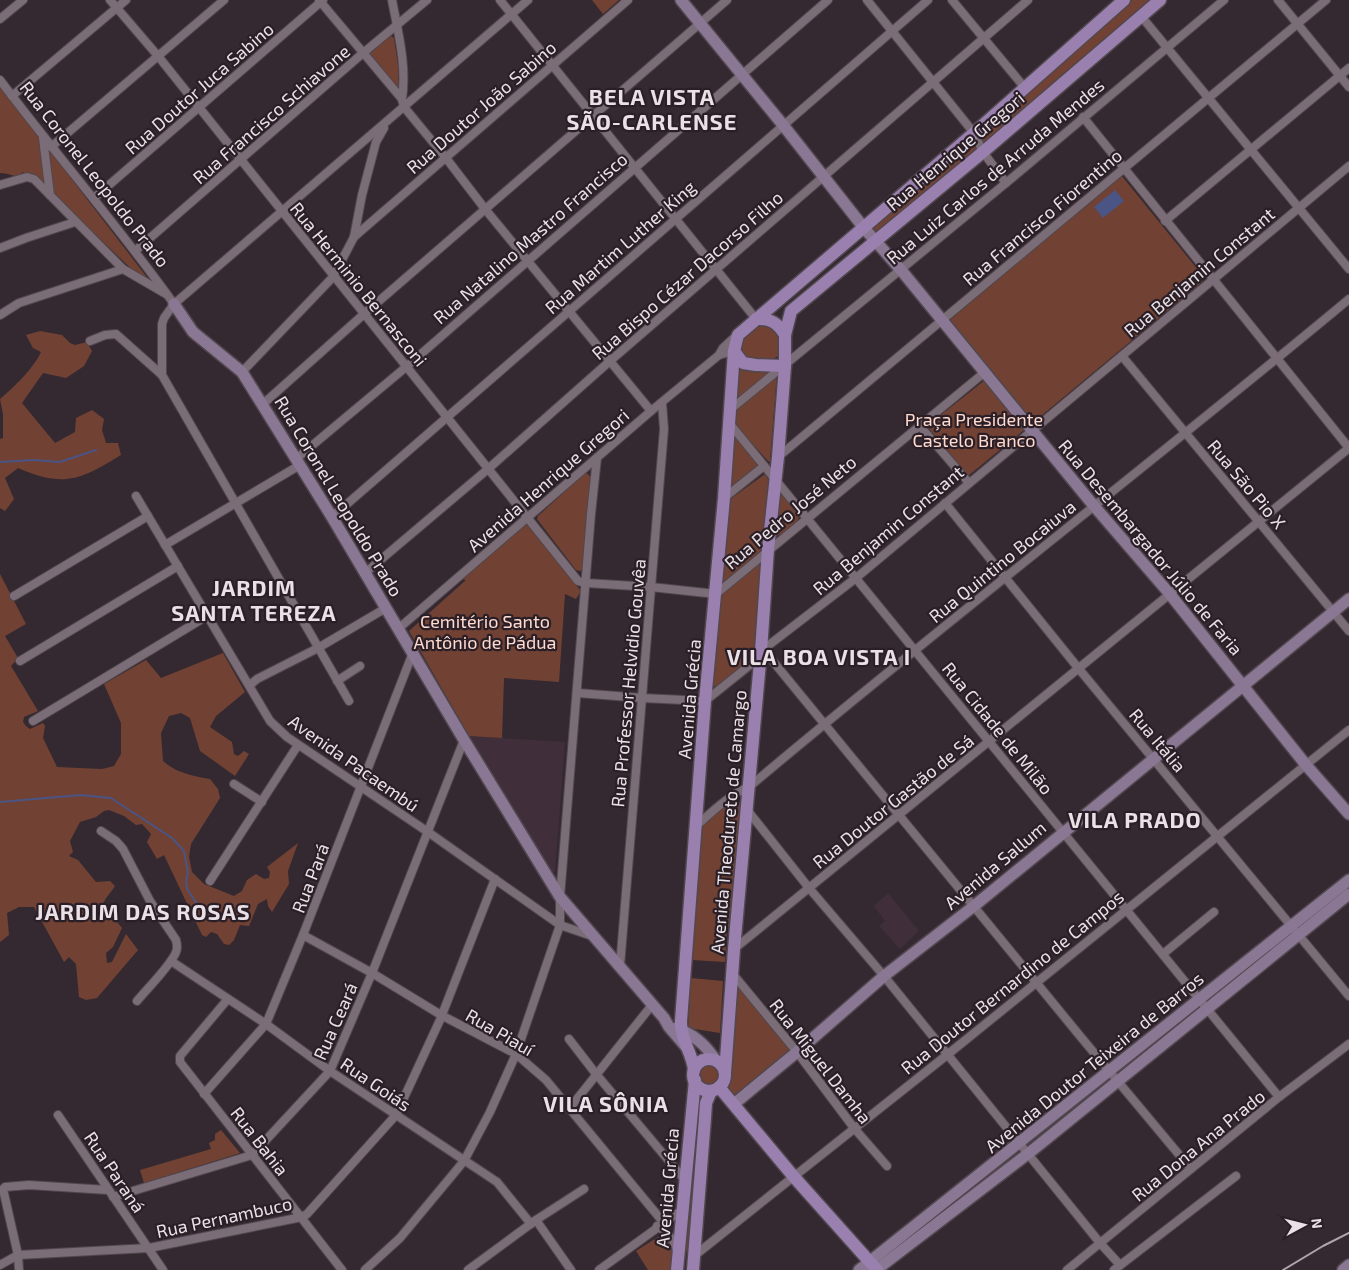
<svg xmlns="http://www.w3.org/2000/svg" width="1349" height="1270" viewBox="0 0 1349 1270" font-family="'Exo 2',sans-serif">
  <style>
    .built { fill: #402e3b }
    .green { fill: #714233 }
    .water { fill: #4a5485 }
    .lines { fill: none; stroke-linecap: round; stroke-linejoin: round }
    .stream { stroke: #4a5485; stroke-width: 2 }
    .street-casing { stroke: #51474e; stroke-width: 10 }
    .secondary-casing { stroke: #51474e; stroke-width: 14 }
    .primary-casing { stroke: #51474e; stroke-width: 15 }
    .street { stroke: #7b6d77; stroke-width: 8 }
    .secondary { stroke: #8a7793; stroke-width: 11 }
    .primary { stroke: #9a80af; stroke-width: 12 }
    .rail { stroke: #afa6ac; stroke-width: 2 }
    .labels { text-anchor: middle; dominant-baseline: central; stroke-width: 4.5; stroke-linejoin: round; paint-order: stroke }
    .street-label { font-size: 18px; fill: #e9e1e6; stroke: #2b1f27 }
    .park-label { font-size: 18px; fill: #ffdace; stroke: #2b1f27 }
    .district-label { font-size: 22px; font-weight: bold; letter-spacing: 1px; fill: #e9e1e6; stroke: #2b1f27 }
  </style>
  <rect width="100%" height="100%" fill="#352931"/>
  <!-- built -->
  <g class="built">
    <path d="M 469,736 L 565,742 L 555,872 L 552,871 Z"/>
    <path d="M 888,893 L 919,931 L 900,949 L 879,926 L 885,921 L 874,906 Z"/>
  </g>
  <!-- green -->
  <g class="green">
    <path d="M 592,0 L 619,0 L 603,14 Z"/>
    <path d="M 1131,0 L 1155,0 L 876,234 L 866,222 Z"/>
    <path d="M 388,34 L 394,38 L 398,65 L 399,89 L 396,89 L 367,55 Z"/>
    <path d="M 0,83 L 24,117 L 149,280 L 141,278 L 37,179 L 22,172 L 21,176 C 14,177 8,173 0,173 Z"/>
    <path d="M 1121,175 L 1203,276 L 1202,282 L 1035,421 L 1032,421 L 951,324 L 951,319 Z"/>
    <path d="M 762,325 L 768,325 L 778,330 L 781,343 L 778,356 L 768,362 L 746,358 C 734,344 748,330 762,325 Z"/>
    <path d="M 40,331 L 62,335 L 70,343 L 75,345 L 87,342 L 92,351 L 84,366 L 66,378 L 43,373 L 22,403 L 55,443 L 75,432 L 76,418 L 92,410 L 104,419 L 102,430 L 106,443 L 118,443 L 121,455 C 80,480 64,488 18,468 L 5,478 L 14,499 L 5,511 L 0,508 L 0,439 L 3,438 L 3,414 L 0,399 C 14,387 33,369 41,352 L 33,348 L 26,335 Z"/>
    <path d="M 736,362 L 775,368 L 735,404 Z"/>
    <path d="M 777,374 L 770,461 L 769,462 L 734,424 L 734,409 Z"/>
    <path d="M 985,380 L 1024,430 L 968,476 L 927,426 Z"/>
    <path d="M 732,431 L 759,466 L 730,491 Z"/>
    <path d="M 587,473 L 592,479 L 584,569 L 580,571 L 576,570 L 537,519 L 538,516 L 584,474 Z"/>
    <path d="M 765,474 L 769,481 L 763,549 L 721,584 L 729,500 Z"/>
    <path d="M 777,484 L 799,515 C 799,525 784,533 775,537 Z"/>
    <path d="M 527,524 L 530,526 L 581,591 L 576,599 L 565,594 L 559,682 L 504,678 L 502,738 L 469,736 L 409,631 L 466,580 L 462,579 Z"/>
    <path d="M 761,562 L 762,564 L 756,653 L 717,687 L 713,686 L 720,594 L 757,563 Z"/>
    <path d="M 0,574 L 26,624 L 5,636 L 18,658 L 11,666 L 38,711 L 24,717 L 23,722 L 26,726 L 30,729 L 43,723 L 45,726 L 43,738 L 57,767 L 102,769 L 114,766 L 121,754 L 121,723 L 104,684 L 146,660 L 161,678 L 223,653 L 245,692 L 216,716 L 210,727 L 232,742 L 234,754 L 238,756 L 244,751 L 249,754 L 235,776 L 200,751 L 190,718 L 181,713 L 169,716 L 161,733 L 163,761 C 176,773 193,776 210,779 L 218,789 L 220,798 L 191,844 L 189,857 L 192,872 L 204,884 L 234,896 L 242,891 L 247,880 L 256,874 L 264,879 L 269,878 L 270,872 L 267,867 L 298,843 L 288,871 L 289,884 L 272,912 L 268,906 L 267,899 L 258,904 L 249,926 L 240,925 L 234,940 L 229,945 L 224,944 L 217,934 L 211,932 L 206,937 L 202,935 L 164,855 L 157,859 L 147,842 L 151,834 L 142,824 L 136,825 L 124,816 L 109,810 L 104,811 L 96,817 L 80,822 L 70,841 L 73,852 L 69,856 L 78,860 L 96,882 L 110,881 L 115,886 C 109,896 97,904 106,915 L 112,916 L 122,928 L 113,947 L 106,953 L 107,963 L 112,962 L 126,934 L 138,950 L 97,998 L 86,1000 L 79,997 L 76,964 L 69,957 L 64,962 L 34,907 L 19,907 L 7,913 L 9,935 L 0,942 Z"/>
    <path d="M 732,799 L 737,800 L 741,804 L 731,926 L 727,930 L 725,962 L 692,960 L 694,939 L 691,934 L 699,826 Z"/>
    <path d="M 691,978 L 723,981 L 720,1033 L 688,1028 Z"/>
    <path d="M 733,986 L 737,986 L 739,988 L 789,1048 L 787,1053 L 736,1095 L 732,1096 L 726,1088 Z"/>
    <circle cx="709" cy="1075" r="10"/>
    <path d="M 221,1130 L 240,1153 L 144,1183 L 140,1170 L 211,1149 L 209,1143 L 215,1140 L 215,1134 Z"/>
    <path d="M 698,1131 L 690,1252 L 684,1251 L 695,1132 Z"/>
    <path d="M 661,1235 L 665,1235 L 674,1247 L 674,1270 L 648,1270 L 636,1251 Z"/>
  </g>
  <!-- water -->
  <path class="water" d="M 1115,190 L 1124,201 L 1103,218 L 1094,207 Z"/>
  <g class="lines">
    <!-- stream -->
    <g class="stream">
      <path d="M 0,462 L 34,460 L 60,462 L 96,450"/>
      <path d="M 0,802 L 81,795 L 111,798 L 172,838 L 184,851 L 188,873 L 186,880 L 187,889 L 203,913"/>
    </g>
    <!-- street casing -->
    <g class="street-casing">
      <g id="street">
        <path d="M 110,0 L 158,56 L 578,581 L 586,583 L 651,587 L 716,594 L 985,372"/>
        <path d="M 319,0 L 402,99 L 404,107 L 446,158 L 485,209 L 651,411"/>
        <path d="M 392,0 C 398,32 407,66 402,99"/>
        <path d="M 500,0 L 756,319"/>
        <path d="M 867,0 L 974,133 L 983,152 L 1006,183"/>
        <path d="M 952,0 L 1025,88"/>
        <path d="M 1278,0 L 1349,87"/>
        <path d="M 1141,16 L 1349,269"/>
        <path d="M 0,19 L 23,0"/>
        <path d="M 0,80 C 57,156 119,227 174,304"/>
        <path d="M 12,96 L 126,0"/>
        <path d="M 1083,117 L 1349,448"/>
        <path d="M 43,138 L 50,195"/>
        <path d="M 51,147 L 224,0"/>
        <path d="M 0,185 L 27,177 L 34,179 L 123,269 L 166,294"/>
        <path d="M 94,198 L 323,0"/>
        <path d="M 1165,221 L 1349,68"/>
        <path d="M 354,237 L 628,0"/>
        <path d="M 0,248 L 26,238 L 75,222"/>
        <path d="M 135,251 L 363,53 L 427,0"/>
        <path d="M 0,315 L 19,303 L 123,269"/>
        <path d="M 90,341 L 105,335 L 116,334 L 162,375 L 349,701"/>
        <path d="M 719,355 L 723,348 L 736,336"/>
        <path d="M 1122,356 L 1349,631"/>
        <path d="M 242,372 L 333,277 L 354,237 L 362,195 L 376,142 L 384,128"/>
        <path d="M 162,375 L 162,324 L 164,318 L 174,304 L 528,0"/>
        <path d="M 263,404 L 364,314 L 727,0"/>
        <path d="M 731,409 L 1006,183 L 1224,0"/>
        <path d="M 730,424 L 1279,1097"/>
        <path d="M 919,425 L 969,483"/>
        <path d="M 778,457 L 1326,0"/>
        <path d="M 296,459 L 406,367 L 828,0"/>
        <path d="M 136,496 L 270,721 L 287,737 L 428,832 L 560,925 L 592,936"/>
        <path d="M 724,498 L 764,466"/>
        <path d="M 945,503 L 1079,669 L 1349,996"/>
        <path d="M 332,517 L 928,0"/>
        <path d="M 165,545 L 300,465"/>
        <path d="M 365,573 L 488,469 L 610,361 L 1028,0"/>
        <path d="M 14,596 L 148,516"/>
        <path d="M 398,629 L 651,411 L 719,355 L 734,351"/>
        <path d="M 761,651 L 767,654 L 1080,1036 L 1191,1169"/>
        <path d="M 20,661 L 178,566"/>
        <path d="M 337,681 L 360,666"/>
        <path d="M 250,685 L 257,679 L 318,648 L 386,608"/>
        <path d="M 578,693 L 642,698 L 705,701 L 755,661 L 761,651 L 856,578 L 1349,166"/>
        <path d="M 33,721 L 207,616"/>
        <path d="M 234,784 L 262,802"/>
        <path d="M 748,811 L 809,888 L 884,976 L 1100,1243 L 1120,1265"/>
        <path d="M 696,826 C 712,812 729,795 749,787 C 946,621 1151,464 1349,299"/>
        <path d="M 101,831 L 116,841 L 123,849 L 150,901 L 176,940 C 177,944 178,948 176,952 C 172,964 146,990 137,1001"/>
        <path d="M 210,881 L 298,745"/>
        <path d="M 303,935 L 372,973 L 441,1015 L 516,1054 L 546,1080 L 663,1222"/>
        <path d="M 734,949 L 1349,448"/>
        <path d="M 1163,954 L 1214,912"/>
        <path d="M 171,961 L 266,1024 L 330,1071 L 497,1182 L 531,1224"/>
        <path d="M 620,966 L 664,429 L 662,403"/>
        <path d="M 732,973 L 797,1052 L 854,1128 L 887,1166"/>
        <path d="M 227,1000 L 180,1056 L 180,1062 L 342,1270"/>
        <path d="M 569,1039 L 596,1074 L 685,1180"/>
        <path d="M 204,1094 L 266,1024 L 303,935 L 412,655"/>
        <path d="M 569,1109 L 652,1005"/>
        <path d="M 58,1115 L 163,1270"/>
        <path d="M 113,1197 L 252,1155 L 330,1071 L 372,973 L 464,740"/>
        <path d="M 536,1220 L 571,1270"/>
        <path d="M 657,1226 C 667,1232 675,1239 677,1251"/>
        <path d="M 694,1256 L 947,1055 L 1349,730"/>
        <path d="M 0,1265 L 18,1255 L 149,1248 L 302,1217 L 307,1214 L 396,1115 L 440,1020 L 495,879"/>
        <path d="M 19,1270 L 18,1255 L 3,1189 L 5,1187 L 29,1185 L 108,1190"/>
        <path d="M 365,1270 L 400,1238 L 464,1161 L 490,1112 L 516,1054 L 560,925 L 560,897 L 591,514 L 597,458"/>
        <path d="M 468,1270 L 536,1220 L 584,1189"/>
        <path d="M 599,1270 L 682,1210"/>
        <path d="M 1067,1270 L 1279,1097 L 1349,1044"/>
        <path d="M 1114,1270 L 1236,1176"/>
      </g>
    </g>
    <!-- secondary casing -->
    <g class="secondary-casing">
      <g id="secondary">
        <path d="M 681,0 L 783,125 L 864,228 L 901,270 L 1094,506 L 1169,593 L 1306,765 L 1349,814"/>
        <path d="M 174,304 L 193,332 L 242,372 L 332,517 L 464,740 L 560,897 L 664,1018 L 669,1027 L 687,1048"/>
        <path d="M 676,1028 C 694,1034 706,1045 716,1061"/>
        <path d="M 734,1104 L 797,1052 L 884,976 L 974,906 L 1349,599"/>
        <path d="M 859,1270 L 1349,880"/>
        <path d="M 876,1270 L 1029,1153 L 1349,894"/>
        <path d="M 1343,1270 L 1349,1265"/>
      </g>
    </g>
    <!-- primary casing -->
    <g class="primary-casing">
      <g id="primary">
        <path d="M 756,319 C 770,318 778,323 785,335"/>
        <path d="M 734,351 L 743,363 L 756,365 L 785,366"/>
        <circle cx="709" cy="1075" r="16"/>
        <path d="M 694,1070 C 692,1052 680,1039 681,1021 L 705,701 L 724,498 L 734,351 L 738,335 L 974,133 L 1124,0"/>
        <path d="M 725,1073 L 734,949 L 761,651 L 768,549 L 778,457 L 785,366 L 785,335 L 791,311 L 983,152 L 1160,0"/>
        <path d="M 719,1087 L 794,1177 L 877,1270"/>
        <path d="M 677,1270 L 695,1080"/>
        <path d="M 693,1270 L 705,1118 L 706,1103 L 711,1091"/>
      </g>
    </g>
    <!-- street -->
    <use href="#street" class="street"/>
    <!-- secondary -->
    <use href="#secondary" class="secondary"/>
    <!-- primary -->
    <use href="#primary" class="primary"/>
    <!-- rail -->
    <path class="rail" d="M 1283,1270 L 1323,1246 L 1349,1233"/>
  </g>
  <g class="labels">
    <!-- street labels -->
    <g class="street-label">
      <text transform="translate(199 88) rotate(-41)">Rua Doutor Juca Sabino</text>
      <text transform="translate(481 107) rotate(-41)">Rua Doutor João Sabino</text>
      <text transform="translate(271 114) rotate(-41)">Rua Francisco Schiavone</text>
      <text transform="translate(955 151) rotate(-40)">Rua Henrique Gregori</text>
      <text transform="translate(995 171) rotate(-40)">Rua Luiz Carlos de Arruda Mendes</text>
      <text transform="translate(95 174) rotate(52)">Rua Coronel Leopoldo Prado</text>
      <text transform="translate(1042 217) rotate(-40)">Rua Francisco Fiorentino</text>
      <text transform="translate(530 238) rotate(-41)">Rua Natalino Mastro Francisco</text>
      <text transform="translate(620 247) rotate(-41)">Rua Martim Luther King</text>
      <text transform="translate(1199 272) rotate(-40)">Rua Benjamin Constant</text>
      <text transform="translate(687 275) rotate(-41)">Rua Bispo Cézar Dacorso Filho</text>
      <text transform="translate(359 284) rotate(51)">Rua Herminio Bernasconi</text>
      <text transform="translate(548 480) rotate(-41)">Avenida Henrique Gregori</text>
      <text transform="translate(1247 484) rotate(50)">Rua São Pio X</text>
      <text transform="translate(339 496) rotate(59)">Rua Coronel Leopoldo Prado</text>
      <text transform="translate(790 512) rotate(-40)">Rua Pedro José Neto</text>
      <text transform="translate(888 530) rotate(-40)">Rua Benjamin Constant</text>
      <text transform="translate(1151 547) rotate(50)">Rua Desembargador Júlio de Faria</text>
      <text transform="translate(1002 561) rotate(-39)">Rua Quintino Bocaiuva</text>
      <text transform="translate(628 683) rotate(-85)">Rua Professor Helvidio Gouvêa</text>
      <text transform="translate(689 699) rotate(-85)">Avenida Grécia</text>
      <text transform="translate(998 728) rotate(51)">Rua Cidade de Milão</text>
      <text transform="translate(1158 740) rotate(50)">Rua Itália</text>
      <text transform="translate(354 763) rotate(35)">Avenida Pacaembú</text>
      <text transform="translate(893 801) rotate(-39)">Rua Doutor Gastão de Sá</text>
      <text transform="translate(728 822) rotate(-85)">Avenida Theodureto de Camargo</text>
      <text transform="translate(995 865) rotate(-40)">Avenida Sallum</text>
      <text transform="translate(310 878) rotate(-69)">Rua Pará</text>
      <text transform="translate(1012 982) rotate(-39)">Rua Doutor Bernardino de Campos</text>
      <text transform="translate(335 1021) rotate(-66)">Rua Ceará</text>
      <text transform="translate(500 1032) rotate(30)">Rua Piauí</text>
      <text transform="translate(821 1061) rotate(52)">Rua Miguel Damha</text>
      <text transform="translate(1094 1062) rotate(-39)">Avenida Doutor Teixeira de Barros</text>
      <text transform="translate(376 1084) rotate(34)">Rua Goiás</text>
      <text transform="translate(260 1141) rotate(52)">Rua Bahia</text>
      <text transform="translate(1198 1145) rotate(-39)">Rua Dona Ana Prado</text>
      <text transform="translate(115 1172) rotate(56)">Rua Paraná</text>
      <text transform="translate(667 1188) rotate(-85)">Avenida Grécia</text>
      <text transform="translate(224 1217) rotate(-12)">Rua Pernambuco</text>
    </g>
    <!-- park labels -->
    <g class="park-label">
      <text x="974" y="419">Praça Presidente<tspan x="974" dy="21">Castelo Branco</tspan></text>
      <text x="485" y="621">Cemitério Santo<tspan x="485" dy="21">Antônio de Pádua</tspan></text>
    </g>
    <!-- district labels -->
    <g class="district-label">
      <text x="652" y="96">BELA VISTA<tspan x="652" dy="25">SÃO-CARLENSE</tspan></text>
      <text x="254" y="587">JARDIM<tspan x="254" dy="25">SANTA TEREZA</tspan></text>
      <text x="819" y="656">VILA BOA VISTA I</text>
      <text x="1135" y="819">VILA PRADO</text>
      <text x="143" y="911">JARDIM DAS ROSAS</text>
      <text x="606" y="1103">VILA SÔNIA</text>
    </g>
  </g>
  <!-- north arrow -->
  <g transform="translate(1304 1225) rotate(83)" stroke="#2b1f27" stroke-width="4" paint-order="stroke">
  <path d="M0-4L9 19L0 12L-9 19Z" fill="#e9e1e6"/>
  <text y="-8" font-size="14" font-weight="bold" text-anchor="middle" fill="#e9e1e6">N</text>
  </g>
</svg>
